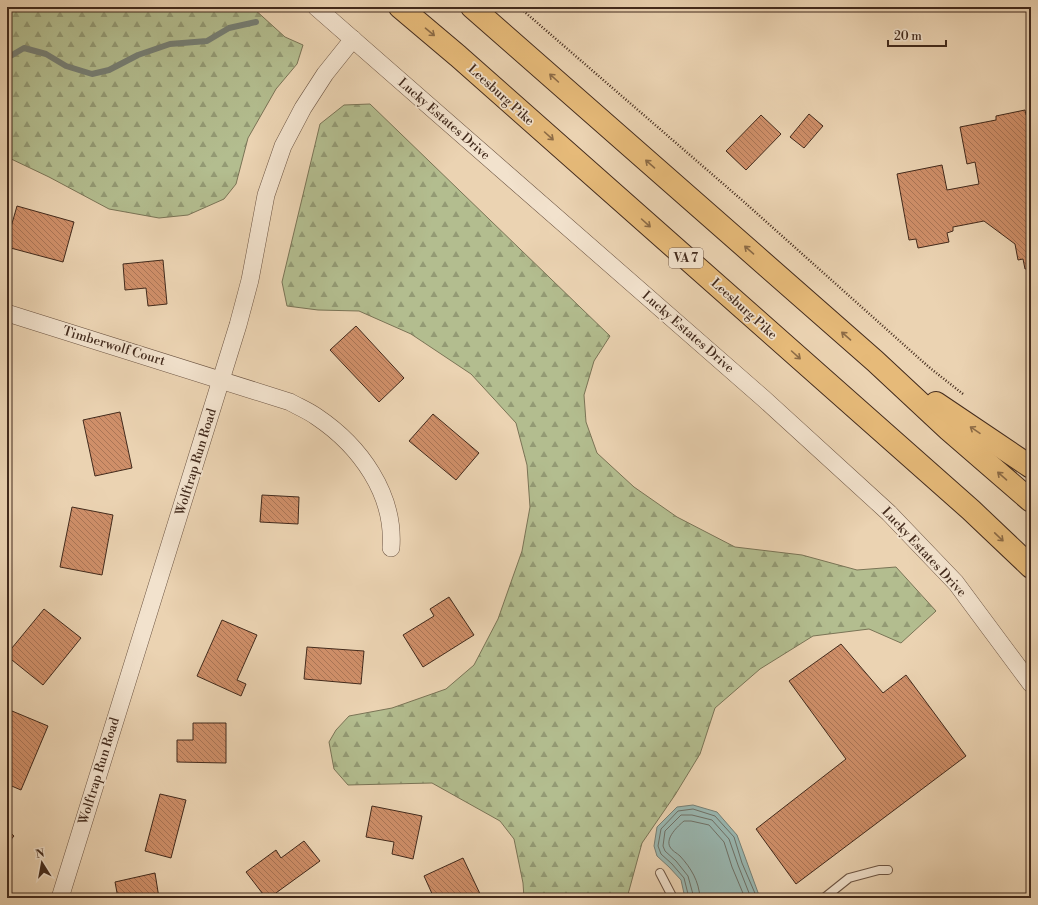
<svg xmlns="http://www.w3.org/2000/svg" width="1038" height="905" viewBox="0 0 1038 905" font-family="'Libre Bodoni',serif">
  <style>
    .forest { fill: url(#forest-firs); stroke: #7a7456 }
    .water { fill: #99b7b1; stroke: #767f75 }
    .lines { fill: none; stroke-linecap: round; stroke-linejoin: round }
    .shore { stroke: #6e7066; stroke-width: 1 }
    .stream { stroke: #767f75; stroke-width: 6 }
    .building { fill: url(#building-back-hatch); stroke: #422a1c }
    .lane-casing { stroke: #6c5442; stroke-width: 10 }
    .street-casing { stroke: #6c5442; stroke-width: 18 }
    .highway-casing { stroke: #422a1c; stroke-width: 24 }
    .path { stroke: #422a1c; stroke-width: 2.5; stroke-dasharray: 1 2; stroke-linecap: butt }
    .lane { stroke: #f2e2cd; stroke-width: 8 }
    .street { stroke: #f2e2cd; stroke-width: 17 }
    .highway { stroke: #e6ba79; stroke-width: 22 }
    .oneway { stroke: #8c6b46 }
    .labels { text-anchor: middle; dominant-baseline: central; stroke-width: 3.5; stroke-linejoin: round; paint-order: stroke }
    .shield { fill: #f2e2cd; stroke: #776151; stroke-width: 1 }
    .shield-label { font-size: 12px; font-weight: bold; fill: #422a1c }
    .street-label { font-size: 13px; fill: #422a1c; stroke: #f2e2cd }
  </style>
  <defs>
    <pattern id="forest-firs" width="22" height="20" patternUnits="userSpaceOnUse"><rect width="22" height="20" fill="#b3bd8f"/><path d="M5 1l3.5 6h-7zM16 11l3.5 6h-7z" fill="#939a74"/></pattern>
    <pattern id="building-back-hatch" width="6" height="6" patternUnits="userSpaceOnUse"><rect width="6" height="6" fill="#cf8f69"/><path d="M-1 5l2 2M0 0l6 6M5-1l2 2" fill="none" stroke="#aa7556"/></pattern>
  </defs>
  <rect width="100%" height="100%" fill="#ebd3b2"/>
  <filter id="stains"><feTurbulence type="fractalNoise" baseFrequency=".005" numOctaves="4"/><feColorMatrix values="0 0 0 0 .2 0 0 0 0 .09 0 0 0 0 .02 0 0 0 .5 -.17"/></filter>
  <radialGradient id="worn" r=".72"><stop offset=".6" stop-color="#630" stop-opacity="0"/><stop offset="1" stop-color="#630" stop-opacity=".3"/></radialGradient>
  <!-- forest -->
  <g class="forest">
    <path d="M 7,7 L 252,7 L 285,37 L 303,45 L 297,64 L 276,89 L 248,138 L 236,184 L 224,199 L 188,215 L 159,218 L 109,209 L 49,177 L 7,157 Z"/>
    <path d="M 370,104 L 610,336 L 594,361 L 584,395 L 586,422 L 597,453 L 634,487 L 677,517 L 735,547 L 802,555 L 857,570 L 896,567 L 936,611 L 901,643 L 869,629 L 813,636 L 760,669 L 715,708 L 700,754 L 675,795 L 642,843 L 627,898 L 524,898 L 523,883 L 514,839 L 500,821 L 432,783 L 348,785 L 334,769 L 329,742 L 336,730 L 349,716 L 392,708 L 446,689 L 474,665 L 498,619 L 522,551 L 530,507 L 527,465 L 516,423 L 471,374 L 411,334 L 359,311 L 318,310 L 287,306 L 282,282 L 320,124 L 344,105 Z"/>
  </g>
  <!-- water -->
  <path class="water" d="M 693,805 L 717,812 L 737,835 L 760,898 L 685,898 L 681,880 L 669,867 L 657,856 L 654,846 L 657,827 L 677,807 Z"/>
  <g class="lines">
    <!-- shore -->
    <g class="shore">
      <path d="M 689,898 L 684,878 L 672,864 L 661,854 L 658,846 L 661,829 L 678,811 L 693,809 L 715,816 L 734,837 L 742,863 L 757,898"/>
      <path d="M 694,898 L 688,876 L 676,861 L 665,851 L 663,846 L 665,831 L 681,815 L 692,815 L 712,820 L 729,839 L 738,865 L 751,898"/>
      <path d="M 700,898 C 699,881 691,868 680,856 C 677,853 672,851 670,847 C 665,838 678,826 684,821 L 691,821 L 709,825 L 724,842 L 732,867 L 745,898"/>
    </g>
    <!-- stream -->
    <path class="stream" d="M 7,58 L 24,48 L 46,54 L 66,66 L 92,74 L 109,70 L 138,55 L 170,44 L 207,41 L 229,28 L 256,22"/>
  </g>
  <!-- building -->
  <g class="building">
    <path d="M 1025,110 L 1026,115 L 1031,114 L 1031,268 L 1025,269 L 1023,259 L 1018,260 L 1015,244 L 984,221 L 953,227 L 953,231 L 947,233 L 949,242 L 918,248 L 916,239 L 909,240 L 897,174 L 942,165 L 947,190 L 979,184 L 975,162 L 967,164 L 960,127 L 996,120 L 996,116 Z"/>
    <path d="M 809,114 L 823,126 L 804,148 L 790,137 Z"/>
    <path d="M 761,115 L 781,134 L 746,170 L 726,151 Z"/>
    <path d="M 17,206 L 74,222 L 63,262 L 7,247 L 7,241 Z"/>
    <path d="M 163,260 L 167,304 L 148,306 L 146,288 L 125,290 L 123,264 Z"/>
    <path d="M 356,326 L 404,378 L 379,402 L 330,350 Z"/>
    <path d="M 120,412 L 132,468 L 95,476 L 83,420 Z"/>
    <path d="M 433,414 L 479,453 L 456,480 L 409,441 Z"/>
    <path d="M 262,495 L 299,497 L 298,524 L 260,522 Z"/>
    <path d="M 72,507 L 113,515 L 102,575 L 60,567 Z"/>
    <path d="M 449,597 L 474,635 L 423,667 L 403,635 L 434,616 L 430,609 Z"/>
    <path d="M 44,609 L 81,638 L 43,685 L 7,656 L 7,654 Z"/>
    <path d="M 222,620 L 257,635 L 237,680 L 246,684 L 241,696 L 197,676 Z"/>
    <path d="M 841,644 L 883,693 L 906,675 L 966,756 L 796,884 L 756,829 L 846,759 L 789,681 Z"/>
    <path d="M 307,647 L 364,651 L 361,684 L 304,679 Z"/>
    <path d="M 12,711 L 48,726 L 21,790 L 7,784 L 7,721 Z"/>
    <path d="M 193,723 L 226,723 L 226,763 L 177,762 L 177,740 L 193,740 Z"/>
    <path d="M 160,794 L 186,800 L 171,858 L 145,851 Z"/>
    <path d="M 372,806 L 422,816 L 413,859 L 392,854 L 394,842 L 366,837 Z"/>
    <path d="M 7,830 L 14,836 L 7,844 Z"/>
    <path d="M 304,841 L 320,861 L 269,898 L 266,898 L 246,872 L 276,850 L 281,858 Z"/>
    <path d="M 463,858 L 482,898 L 434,898 L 424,876 Z"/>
    <path d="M 155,873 L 159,898 L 118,898 L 115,882 Z"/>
  </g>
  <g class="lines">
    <!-- lane casing -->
    <g class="lane-casing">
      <g id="lane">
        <path d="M 660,873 L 673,898"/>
        <path d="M 824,898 L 849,878 L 879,870 L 888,870"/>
      </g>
    </g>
    <!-- street casing -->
    <g class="street-casing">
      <g id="street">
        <path d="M 316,7 L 763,398 L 889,513 L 956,583 L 1031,684"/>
        <path d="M 7,313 L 290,402 C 299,407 309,411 317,417 C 360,446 395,494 391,548"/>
        <path d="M 60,898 L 238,325 L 250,280 L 266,195 L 283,146 L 303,108 L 325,74 L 353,39"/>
      </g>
    </g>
    <!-- highway casing -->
    <g class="highway-casing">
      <g id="highway">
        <path d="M 400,7 L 458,56 L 971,510 L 1031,567"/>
        <path d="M 472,7 L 875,361 L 949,430 L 1031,501"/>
        <path d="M 936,403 L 1031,467"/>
      </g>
    </g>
    <!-- path -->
    <path class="path" d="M 519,7 L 743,201 L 930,368 L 963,394"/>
    <!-- lane -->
    <use href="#lane" class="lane"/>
    <!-- street -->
    <use href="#street" class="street"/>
    <!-- highway -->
    <use href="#highway" class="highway"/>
  </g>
  <!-- one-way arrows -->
  <defs><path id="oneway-shaft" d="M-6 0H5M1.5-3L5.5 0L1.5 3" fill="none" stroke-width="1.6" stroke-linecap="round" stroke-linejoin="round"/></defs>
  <g class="oneway">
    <use href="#oneway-shaft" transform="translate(430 32) rotate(40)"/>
    <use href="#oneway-shaft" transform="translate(554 78) rotate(-138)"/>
    <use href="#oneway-shaft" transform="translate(549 136) rotate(42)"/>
    <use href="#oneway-shaft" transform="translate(650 164) rotate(-139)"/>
    <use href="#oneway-shaft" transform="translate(646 223) rotate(42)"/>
    <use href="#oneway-shaft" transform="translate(749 250) rotate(-139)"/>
    <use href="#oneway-shaft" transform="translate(846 336) rotate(-139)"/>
    <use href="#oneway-shaft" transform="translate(796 355) rotate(42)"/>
    <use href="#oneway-shaft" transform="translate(975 430) rotate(-146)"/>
    <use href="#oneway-shaft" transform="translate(1002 476) rotate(-139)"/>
    <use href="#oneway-shaft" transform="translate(999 537) rotate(44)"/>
  </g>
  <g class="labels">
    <!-- shield labels -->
    <rect class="shield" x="669" y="248" width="34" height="20" rx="3"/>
    <g class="shield-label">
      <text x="686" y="258">VA 7</text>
    </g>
    <!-- street labels -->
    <g class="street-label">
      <text transform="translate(501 95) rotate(42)">Leesburg Pike</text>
      <text transform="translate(444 119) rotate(41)">Lucky Estates Drive</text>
      <text transform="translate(744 309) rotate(42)">Leesburg Pike</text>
      <text transform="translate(688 332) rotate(41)">Lucky Estates Drive</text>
      <text transform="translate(114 346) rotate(17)">Timberwolf Court</text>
      <text transform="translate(196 462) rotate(-73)">Wolftrap Run Road</text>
      <text transform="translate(924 552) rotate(47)">Lucky Estates Drive</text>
      <text transform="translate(99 771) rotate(-73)">Wolftrap Run Road</text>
    </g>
  </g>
  <!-- margin -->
  <rect width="1038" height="905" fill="none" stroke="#ebd3b2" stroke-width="24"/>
  <rect x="8" y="8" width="1022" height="889" fill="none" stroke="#422a1c" stroke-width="2"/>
  <rect x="12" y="12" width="1014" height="881" fill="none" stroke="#422a1c"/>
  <!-- north arrow -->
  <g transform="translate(42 863) rotate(349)" stroke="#f2e2cd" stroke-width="3" paint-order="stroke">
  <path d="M0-3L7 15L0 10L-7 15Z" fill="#422a1c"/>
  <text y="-6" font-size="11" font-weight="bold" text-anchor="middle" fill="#422a1c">N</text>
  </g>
  <!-- scale -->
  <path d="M888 40v6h58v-6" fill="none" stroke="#422a1c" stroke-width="2"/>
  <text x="894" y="40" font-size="12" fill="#422a1c" stroke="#f2e2cd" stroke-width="3" paint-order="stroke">20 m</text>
  <rect width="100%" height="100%" filter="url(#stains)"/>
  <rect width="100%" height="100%" fill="url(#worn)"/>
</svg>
